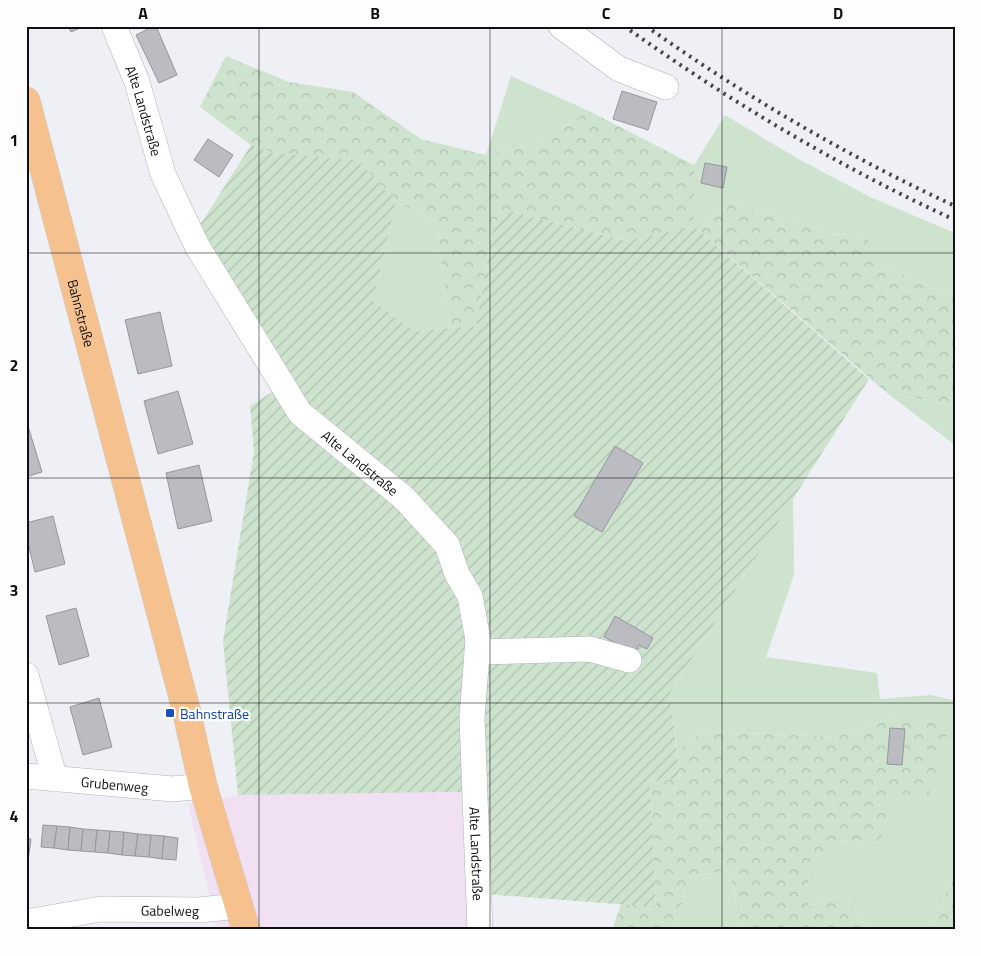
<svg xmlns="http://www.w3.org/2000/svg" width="981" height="956" viewBox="0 0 981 956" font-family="'Titillium Web',sans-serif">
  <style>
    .commercial { fill: #f0e0f2 }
    .grass { fill: #cde3cd }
    .forest { fill: url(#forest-crowns) }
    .garden { fill: url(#garden-furrows) }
    .building { fill: #babcc1; stroke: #95979c }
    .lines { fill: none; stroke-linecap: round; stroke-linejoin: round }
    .minor-casing { stroke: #b2b3b8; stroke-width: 26 }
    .major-casing { stroke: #cacacb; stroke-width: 29 }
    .minor { stroke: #fff; stroke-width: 25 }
    .major { stroke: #f5c28f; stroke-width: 28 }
    .rail { stroke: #454548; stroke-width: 4; stroke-dasharray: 2.5 5; stroke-linecap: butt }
    .grid { fill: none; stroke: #101012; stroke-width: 1; stroke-opacity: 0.55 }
    .transit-dot { fill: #1a4fb4; stroke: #fdfdfe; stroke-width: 2 }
    .labels { text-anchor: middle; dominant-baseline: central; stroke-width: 4.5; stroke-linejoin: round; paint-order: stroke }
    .street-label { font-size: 14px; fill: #101012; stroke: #fdfdfe }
    .transit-label { font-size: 14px; fill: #164399; stroke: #fdfdfe; text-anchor: start }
    .neatline { fill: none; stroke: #101012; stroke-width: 2 }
    .grid-label { font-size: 16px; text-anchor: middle; font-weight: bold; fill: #101012 }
  </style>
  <defs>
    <pattern id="forest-crowns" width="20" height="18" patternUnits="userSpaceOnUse" patternTransform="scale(1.25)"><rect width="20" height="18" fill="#cde3cd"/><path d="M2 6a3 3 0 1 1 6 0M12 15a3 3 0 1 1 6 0" fill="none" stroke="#afc2af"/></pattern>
    <pattern id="garden-furrows" width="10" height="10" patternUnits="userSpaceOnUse" patternTransform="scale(1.25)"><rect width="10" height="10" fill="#cde3cd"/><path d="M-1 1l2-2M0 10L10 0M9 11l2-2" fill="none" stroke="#afc2af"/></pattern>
  </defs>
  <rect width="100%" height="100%" fill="#eef0f5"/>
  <!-- commercial -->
  <path class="commercial" d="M 453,792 L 480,793 L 485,930 L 218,930 L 188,804 L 238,795 Z"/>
  <!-- grass -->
  <g class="grass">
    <path d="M 511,76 L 589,111 L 539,142 L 486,155 Z"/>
    <path d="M 725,115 L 795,157 L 870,197 L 955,233 L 955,297 L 877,264 L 865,236 L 834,234 L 730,202 L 699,230 L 694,226 L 694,165 Z"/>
    <path d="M 396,202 L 436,221 L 450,328 L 413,331 L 373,301 Z"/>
    <path d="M 887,393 L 955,405 L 955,445 Z"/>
    <path d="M 793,498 L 794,575 L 766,657 L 877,673 L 880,699 L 931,695 L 955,701 L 955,869 L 932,930 L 873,930 L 843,895 L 807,906 L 809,864 L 837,840 L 881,843 L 903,715 L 835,737 L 705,731 L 677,750 L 670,693 Z"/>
    <path d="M 730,870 L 740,930 L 676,930 L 688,877 Z"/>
  </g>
  <!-- forest -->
  <g class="forest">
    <path d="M 226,56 L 289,82 L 353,92 L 421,139 L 486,155 L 539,142 L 589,111 L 694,165 L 694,226 L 627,241 L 506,210 L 494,223 L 476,326 L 450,328 L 436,221 L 396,202 L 358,160 L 274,153 L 251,145 L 200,107 Z"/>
    <path d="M 730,202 L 834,234 L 866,236 L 877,264 L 955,297 L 955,405 L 887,393 L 699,230 Z"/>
    <path d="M 903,715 L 950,727 L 928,797 L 892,792 L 881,843 L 837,840 L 809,864 L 808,906 L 843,895 L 873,930 L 740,930 L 730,870 L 688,877 L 676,930 L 612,930 L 621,904 L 656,906 L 650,782 L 680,778 L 677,750 L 705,731 L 835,737 Z"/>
    <path d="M 955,869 L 955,930 L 932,930 Z"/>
  </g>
  <!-- garden -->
  <path class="garden" d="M 251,145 L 274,153 L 358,160 L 396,202 L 373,301 L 414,331 L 476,326 L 494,223 L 506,210 L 626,241 L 694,226 L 869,379 L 670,693 L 680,778 L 650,782 L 656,907 L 485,894 L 480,793 L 453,792 L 238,795 L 223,641 L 254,451 L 250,406 L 294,378 L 268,343 L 200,225 Z"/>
  <!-- building -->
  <g class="building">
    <path d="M 68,26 L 85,26 L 71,32 Z"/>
    <path d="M 154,26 L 156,26 L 177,75 L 159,83 L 136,35 Z"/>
    <path d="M 622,91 L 657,102 L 648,130 L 613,119 Z"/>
    <path d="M 208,139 L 233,155 L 219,177 L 194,160 Z"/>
    <path d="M 705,163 L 727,167 L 723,188 L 701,183 Z"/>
    <path d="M 160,312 L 172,366 L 138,374 L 125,320 Z"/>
    <path d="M 178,391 L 193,444 L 158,454 L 144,401 Z"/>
    <path d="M 26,426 L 28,426 L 42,472 L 26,477 Z"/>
    <path d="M 615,446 L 643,463 L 602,532 L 574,516 Z"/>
    <path d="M 199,465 L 212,521 L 178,529 L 166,473 Z"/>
    <path d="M 53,516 L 65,564 L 35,572 L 26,534 L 26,523 Z"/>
    <path d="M 76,608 L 89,656 L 59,665 L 46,616 Z"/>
    <path d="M 615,616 L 653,638 L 647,649 L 639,645 L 635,653 L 604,637 Z"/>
    <path d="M 99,698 L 112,747 L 83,755 L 70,707 Z"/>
    <path d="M 890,728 L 905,729 L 902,765 L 887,764 Z"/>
    <path d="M 43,825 L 57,826 L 54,848 L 41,847 Z"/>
    <path d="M 57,826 L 70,827 L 68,850 L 54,848 Z"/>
    <path d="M 70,827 L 83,829 L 81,851 L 68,850 Z"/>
    <path d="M 83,829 L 97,830 L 95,852 L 81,851 Z"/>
    <path d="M 97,830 L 110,831 L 108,853 L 95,852 Z"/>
    <path d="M 110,831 L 124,832 L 122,855 L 108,853 Z"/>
    <path d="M 124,832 L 138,834 L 135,856 L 122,855 Z"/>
    <path d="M 138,834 L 151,835 L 149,857 L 135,856 Z"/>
    <path d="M 151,835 L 164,836 L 162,859 L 149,857 Z"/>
    <path d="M 164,836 L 178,838 L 176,860 L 162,859 Z"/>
    <path d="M 26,838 L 31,839 L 28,861 L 26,861 Z"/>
  </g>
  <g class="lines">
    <!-- minor casing -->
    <g class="minor-casing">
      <g id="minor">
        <path id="s1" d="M 114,26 L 137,82 L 163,174 L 197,246 L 300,413 L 404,498 L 447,545 L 457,574 L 470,596 L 478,640 L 472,718 L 480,930"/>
        <path d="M 561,26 L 619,69 L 666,87"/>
        <path d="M 477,652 L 590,649 L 629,660"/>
        <path d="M 26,675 L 55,779"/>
        <path id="s2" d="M 26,776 L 173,789 L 203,786"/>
        <path id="s3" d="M 26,922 L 101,909 L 199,910 L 239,906"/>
      </g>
    </g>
    <!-- major casing -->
    <g class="major-casing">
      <g id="major">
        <path id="s4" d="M 26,101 L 186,709 L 203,786 L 246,930"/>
      </g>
    </g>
    <!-- minor -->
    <use href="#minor" class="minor"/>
    <!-- major -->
    <use href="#major" class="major"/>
    <!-- rail -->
    <g class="rail">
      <path d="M 624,26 C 728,100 839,167 955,220"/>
      <path d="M 646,26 C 743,95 847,156 955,206"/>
    </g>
  </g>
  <!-- grid -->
  <path class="grid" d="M 259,26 L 259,930M 490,26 L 490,930M 722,26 L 722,930M 26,253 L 955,253M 26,478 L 955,478M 26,703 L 955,703"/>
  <!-- markers -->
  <rect class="transit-dot" x="165" y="708" width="10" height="10" rx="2.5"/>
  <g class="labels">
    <!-- street labels -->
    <g class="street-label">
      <text stroke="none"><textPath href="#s1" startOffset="90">Alte Landstraße</textPath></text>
      <text stroke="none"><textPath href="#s4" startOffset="219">Bahnstraße</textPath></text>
      <text stroke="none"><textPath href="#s1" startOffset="510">Alte Landstraße</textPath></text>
      <text stroke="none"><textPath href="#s2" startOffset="89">Grubenweg</textPath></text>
      <text stroke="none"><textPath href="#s1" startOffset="945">Alte Landstraße</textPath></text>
      <text stroke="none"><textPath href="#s3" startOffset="145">Gabelweg</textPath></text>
    </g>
    <!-- transit labels -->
    <g class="transit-label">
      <text x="180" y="713">Bahnstraße</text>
    </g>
  </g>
  <!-- border -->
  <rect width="981" height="956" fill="none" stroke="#fdfdfe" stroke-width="55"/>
  <rect x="28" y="28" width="926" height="900" class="neatline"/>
  <g class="grid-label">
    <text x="143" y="19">A</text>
    <text x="375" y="19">B</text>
    <text x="606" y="19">C</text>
    <text x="838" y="19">D</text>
    <text x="14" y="146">1</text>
    <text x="14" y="371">2</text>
    <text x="14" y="596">3</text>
    <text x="14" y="822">4</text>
  </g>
</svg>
